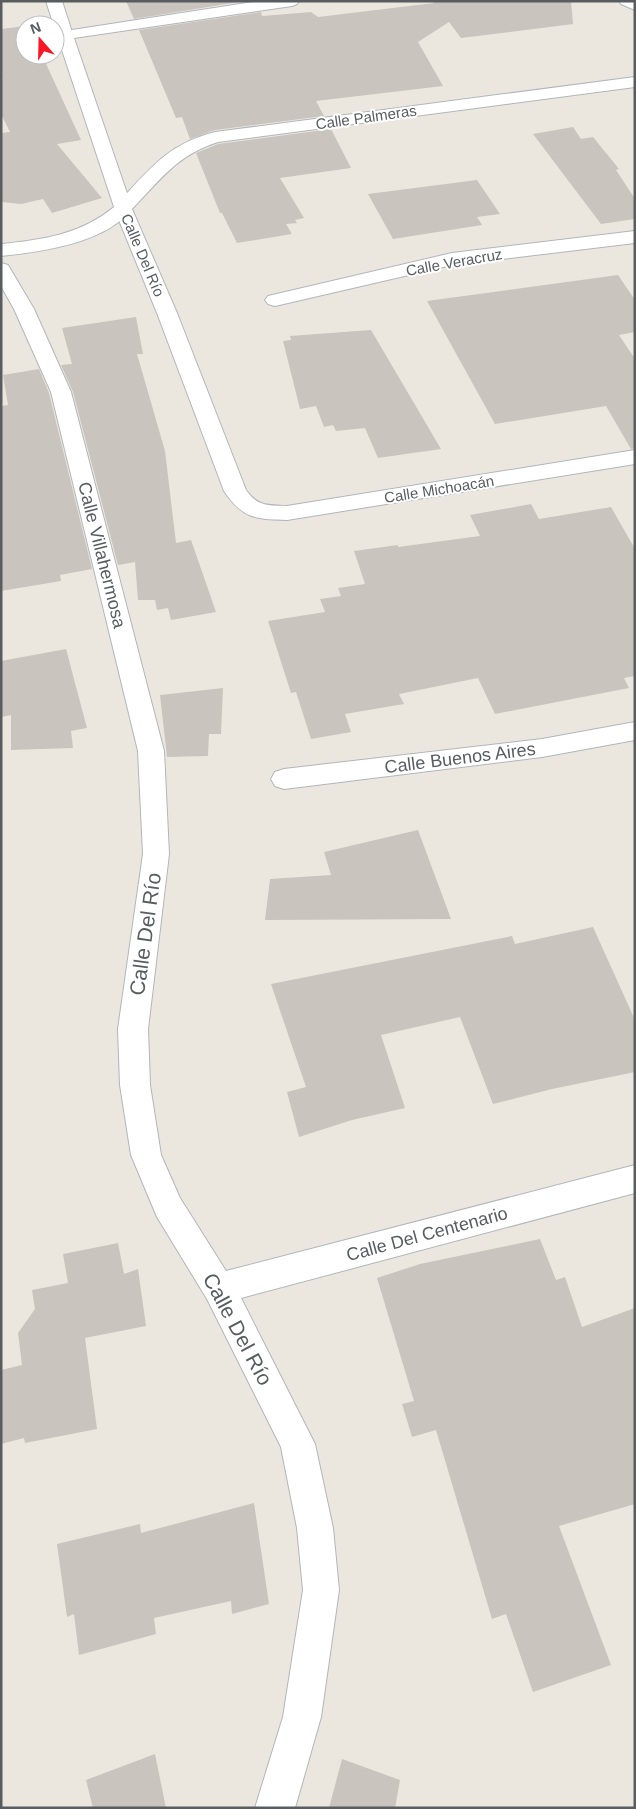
<svg xmlns="http://www.w3.org/2000/svg" width="636" height="1809" viewBox="0 0 636 1809" font-family="Helvetica,sans-serif">
  <style>
    .building { fill: #c9c4bd }
    .lines { fill: none; stroke-linecap: round; stroke-linejoin: round }
    .street-casing { stroke: #b1b6bb; stroke-width: 2 }
    .secondary-casing { stroke: #b0b6bb; stroke-width: 2 }
    .street { fill: #fff; fill-rule: evenodd }
    .secondary { fill: #fff; fill-rule: evenodd }
    .labels { text-anchor: middle; dominant-baseline: central; stroke-width: 4; stroke-linejoin: round; paint-order: stroke }
    .far-street-label { font-size: 15px; fill: #575d61; stroke: #fff }
    .street-label { font-size: 18px; fill: #575d61; stroke: #fff }
    .near-street-label { font-size: 21px; fill: #575d61; stroke: #fff }
  </style>
  <rect width="100%" height="100%" fill="#ece7de"/>
  <!-- building -->
  <g class="building">
    <path d="M 126,1 L 245,1 L 134,19 Z"/>
    <path d="M 433,1 L 571,1 L 573,24 L 461,38 L 449,22 L 418,42 L 443,86 L 316,101 L 324,116 L 215,130 L 190,139 L 182,117 L 176,118 L 139,30 L 261,12 L 262,16 L 311,12 L 318,17 L 434,3 Z"/>
    <path d="M 25,26 L 25,55 L 42,55 L 81,140 L 57,144 L 102,198 L 52,213 L 43,199 L 21,204 L 1,202 L 1,133 L 10,132 L 1,114 L 1,78 L 3,80 L 1,75 L 1,29 Z"/>
    <path d="M 573,127 L 581,139 L 593,137 L 619,169 L 616,170 L 635,199 L 635,219 L 601,224 L 533,134 Z"/>
    <path d="M 331,129 L 351,168 L 280,178 L 304,218 L 295,220 L 297,223 L 286,224 L 292,234 L 237,243 L 222,213 L 220,213 L 196,153 L 218,144 Z"/>
    <path d="M 477,180 L 500,214 L 477,217 L 482,225 L 393,239 L 368,194 Z"/>
    <path d="M 618,275 L 635,300 L 635,332 L 619,335 L 635,359 L 635,448 L 631,449 L 606,406 L 495,424 L 427,301 Z"/>
    <path d="M 136,317 L 143,354 L 137,354 L 165,451 L 176,543 L 191,540 L 216,612 L 171,620 L 168,608 L 157,610 L 155,600 L 138,600 L 135,562 L 118,565 L 73,392 L 61,365 L 72,364 L 62,328 Z"/>
    <path d="M 371,330 L 441,449 L 378,458 L 365,428 L 336,431 L 333,425 L 324,427 L 316,406 L 300,409 L 283,341 L 291,340 L 290,336 Z"/>
    <path d="M 39,369 L 49,393 L 92,569 L 60,575 L 61,581 L 1,591 L 1,406 L 8,405 L 3,375 Z"/>
    <path d="M 531,504 L 539,519 L 611,507 L 635,549 L 635,676 L 624,678 L 629,688 L 495,714 L 478,678 L 399,694 L 404,704 L 345,714 L 351,732 L 311,739 L 296,692 L 291,693 L 268,621 L 325,612 L 320,599 L 341,596 L 338,588 L 365,584 L 354,551 L 398,545 L 398,547 L 480,536 L 470,515 Z"/>
    <path d="M 66,649 L 87,728 L 71,731 L 73,748 L 11,750 L 11,715 L 1,717 L 1,661 Z"/>
    <path d="M 223,688 L 221,734 L 209,734 L 208,756 L 167,757 L 160,695 Z"/>
    <path d="M 418,830 L 451,919 L 265,920 L 270,879 L 331,875 L 324,852 Z"/>
    <path d="M 593,927 L 635,1020 L 635,1072 L 552,1089 L 493,1104 L 460,1017 L 381,1035 L 405,1108 L 352,1120 L 299,1137 L 287,1092 L 306,1087 L 271,984 L 512,936 L 515,944 Z"/>
    <path d="M 540,1239 L 556,1280 L 565,1277 L 582,1327 L 635,1308 L 635,1504 L 559,1526 L 611,1665 L 533,1692 L 506,1614 L 492,1619 L 436,1430 L 412,1437 L 402,1404 L 414,1401 L 377,1278 L 420,1264 Z"/>
    <path d="M 118,1243 L 124,1274 L 138,1269 L 146,1326 L 85,1338 L 97,1429 L 25,1443 L 24,1438 L 1,1444 L 1,1370 L 22,1365 L 18,1333 L 35,1309 L 32,1290 L 68,1283 L 63,1254 Z"/>
    <path d="M 254,1503 L 269,1604 L 232,1614 L 231,1601 L 154,1618 L 156,1634 L 79,1655 L 74,1614 L 67,1617 L 57,1544 L 140,1524 L 141,1533 Z"/>
    <path d="M 155,1754 L 166,1808 L 93,1808 L 86,1780 Z"/>
    <path d="M 342,1759 L 400,1780 L 395,1808 L 329,1808 Z"/>
  </g>
  <g class="lines">
    <!-- street casing -->
    <g class="street-casing">
      <g id="street">
        <path d="M 46,1 L 62,1 L 73,35 L 71,38 L 59,38 L 57,35 Z"/>
        <path d="M 635,77 L 635,87 L 218,142 C 177,155 161,179 132,209 L 177,313 L 246,490 C 258,507 268,505 287,506 L 635,450 L 635,464 L 287,520 C 255,519 243,519 224,491 L 157,313 L 114,208 L 117,204 C 149,170 167,144 215,132 Z"/>
        <path d="M 635,231 L 635,243 L 452,265 L 275,306 L 268,304 L 265,300 L 268,296 L 452,253 Z"/>
        <path d="M 1,263 L 8,265 L 34,309 L 71,392 L 164,751 L 169,854 L 148,1029 L 150,1085 L 161,1155 L 180,1198 L 226,1271 L 635,1165 L 635,1193 L 241,1298 L 315,1444 L 333,1528 L 339,1590 L 321,1717 L 295,1808 L 255,1808 L 283,1717 L 303,1590 L 297,1528 L 281,1447 L 207,1299 L 157,1217 L 131,1155 L 120,1085 L 118,1029 L 143,854 L 138,751 L 51,392 L 14,309 L 1,286 Z"/>
        <path d="M 635,722 L 635,740 L 542,757 L 284,789 L 275,786 L 271,779 L 275,772 L 284,769 L 542,739 Z"/>
      </g>
    </g>
    <!-- secondary casing -->
    <g class="secondary-casing">
      <g id="secondary">
        <path d="M 259,1 L 299,1 L 297,4 L 292,6 L 74,38 L 132,208 C 108,243 40,252 1,256 L 1,244 C 42,240 82,234 114,207 L 57,35 L 59,32 Z"/>
        <path d="M 619,1 L 635,1 L 635,10 L 621,4 Z"/>
      </g>
    </g>
    <!-- street -->
    <use href="#street" class="street"/>
    <!-- secondary -->
    <use href="#secondary" class="secondary"/>
  </g>
  <g class="labels">
    <!-- far-street labels -->
    <g class="far-street-label">
      <text transform="translate(366 117) rotate(-8)">Calle Palmeras</text>
      <text transform="translate(143 255) rotate(67)">Calle Del Río</text>
      <text transform="translate(454 262) rotate(-10)">Calle Veracruz</text>
      <text transform="translate(439 489) rotate(-9)">Calle Michoacán</text>
    </g>
    <!-- street labels -->
    <g class="street-label">
      <text transform="translate(102 555) rotate(76)">Calle Villahermosa</text>
      <text transform="translate(460 758) rotate(-7)">Calle Buenos Aires</text>
      <text transform="translate(427 1234) rotate(-15)">Calle Del Centenario</text>
    </g>
    <!-- near-street labels -->
    <g class="near-street-label">
      <text transform="translate(145 934) rotate(-82)">Calle Del Río</text>
      <text transform="translate(238 1329) rotate(62)">Calle Del Río</text>
    </g>
  </g>
  <!-- border -->
  <rect width="636" height="1809" fill="none" stroke="#575d61" stroke-width="5"/>
  <!-- north arrow -->
  <g transform="translate(40 40) rotate(340)"><circle r="24" fill="#ffffff" stroke="#bcbec0"/>
  <path d="M0-4L9 19L0 12L-9 19Z" fill="#fa1625"/>
  <text y="-8" font-size="14" font-weight="bold" text-anchor="middle" fill="#575d61">N</text>
  </g>
</svg>
